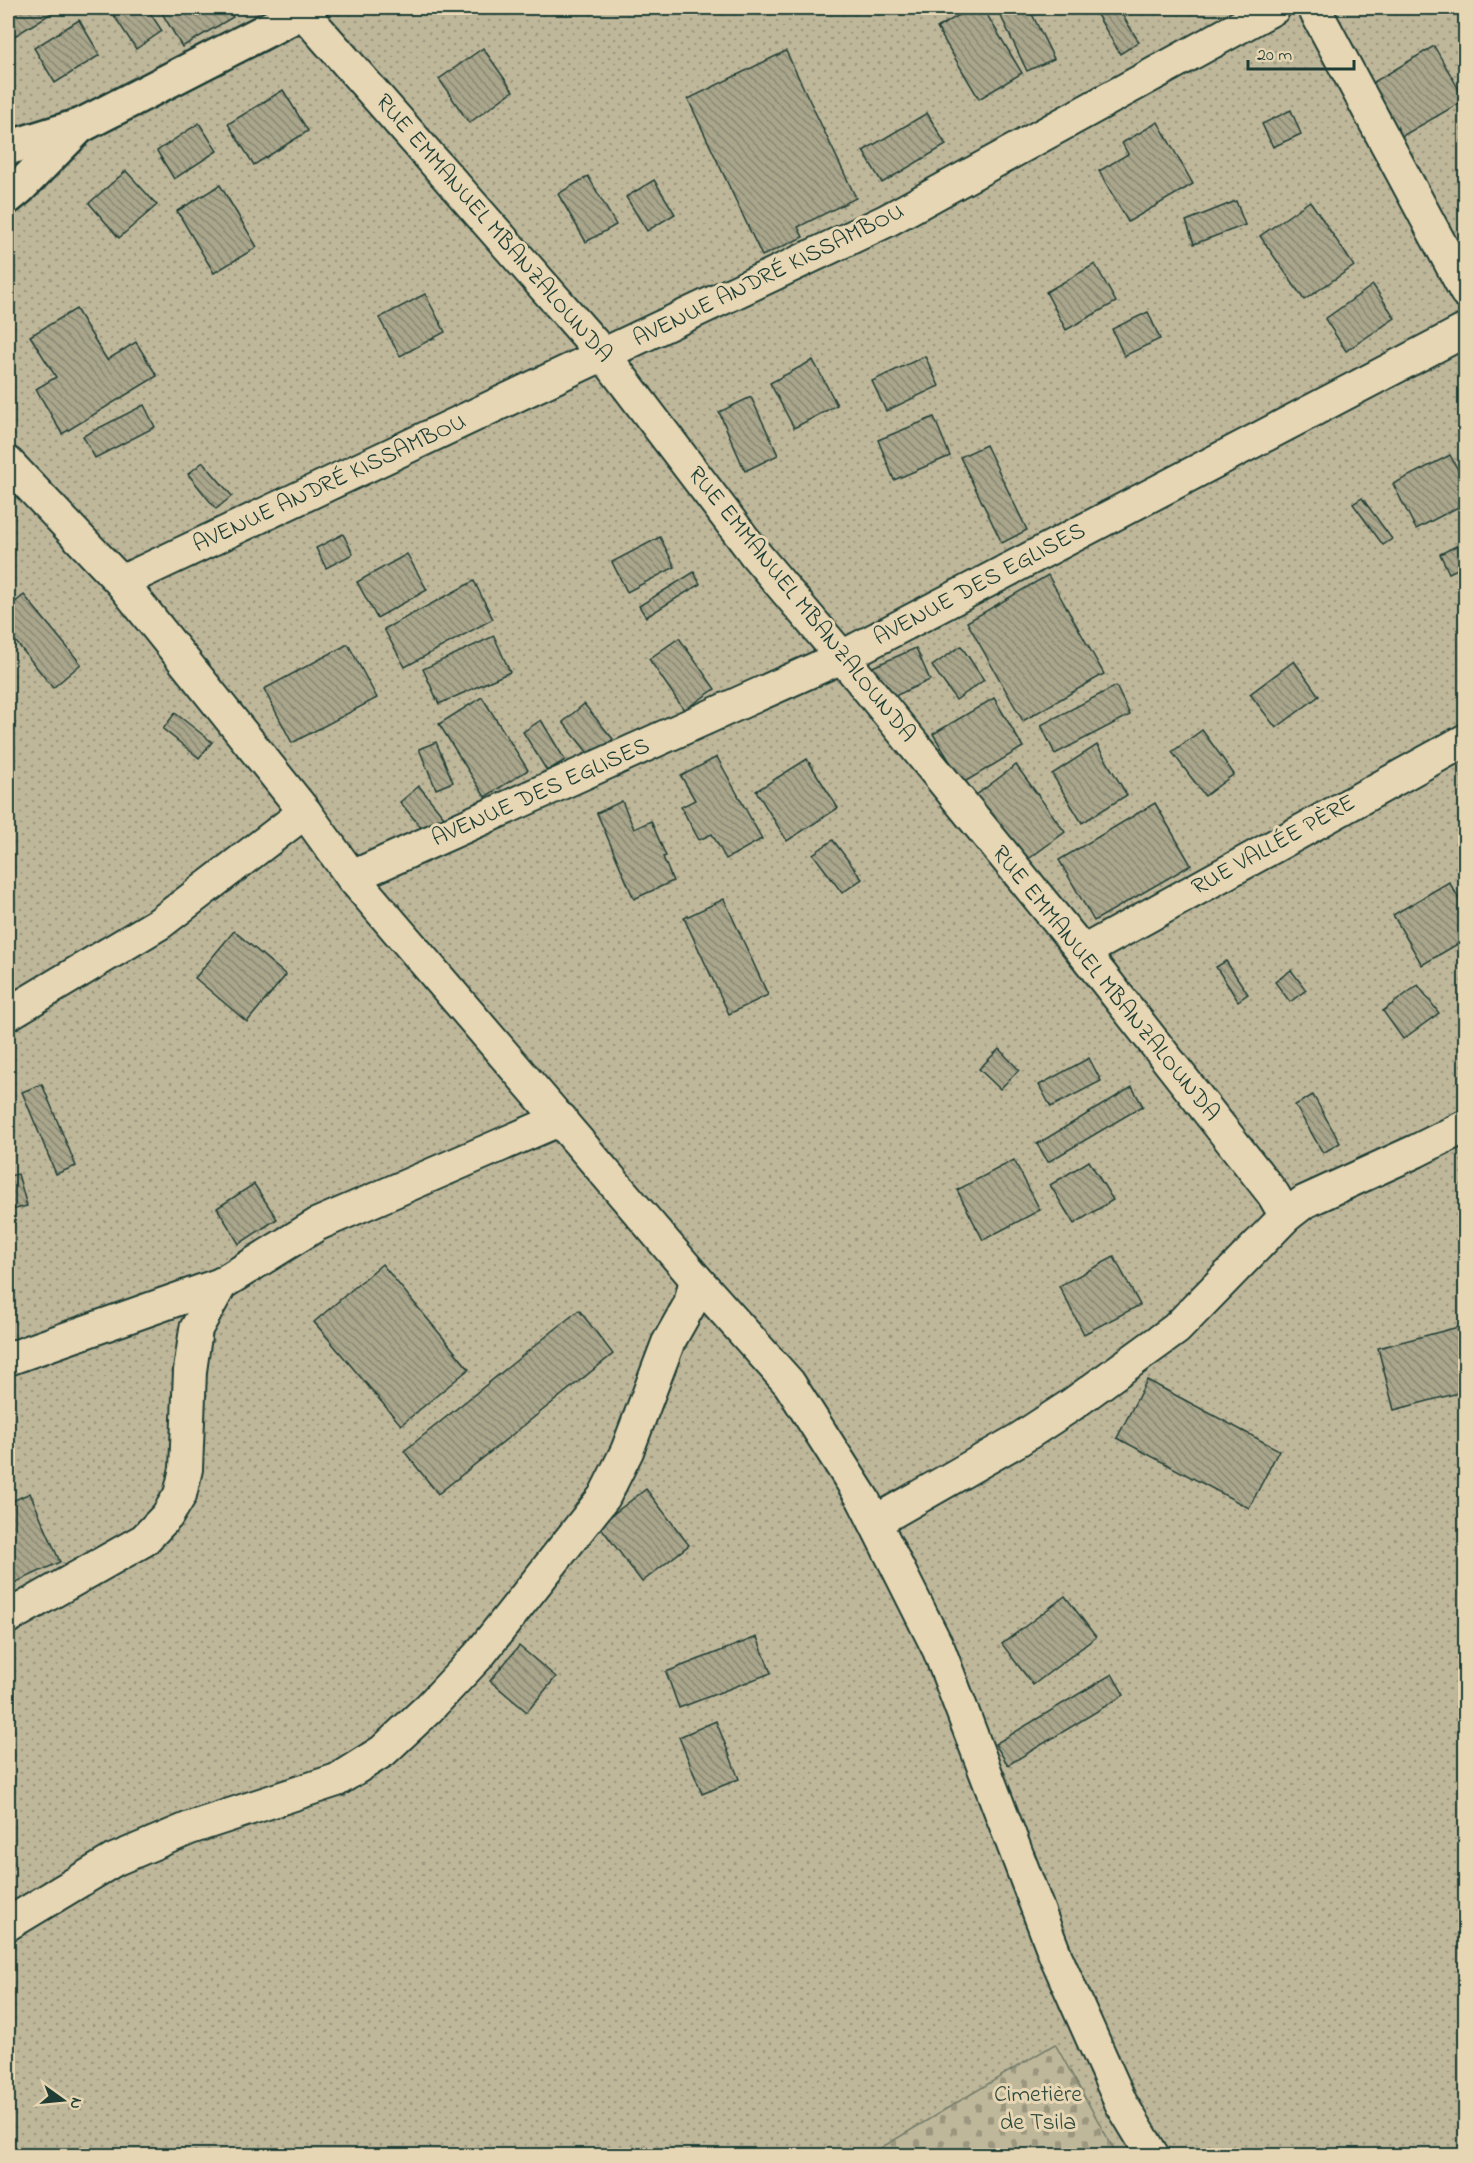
<svg xmlns="http://www.w3.org/2000/svg" width="1473" height="2163" viewBox="0 0 1473 2163" font-family="'Indie Flower',sans-serif">
  <style>
    .grass { fill: url(#grass-dots); stroke: #6f7a67; stroke-width: 1.5 }
    .cemetery { fill: url(#cemetery-stones); stroke: #6f7a67; stroke-width: 1.5 }
    .building { fill: url(#building-back-hatch); stroke: #1f3d34; stroke-width: 1.5 }
    .lines { fill: none; stroke-linecap: round; stroke-linejoin: round }
    .street-casing { stroke: #1f3d34; stroke-width: 36 }
    .highway-casing { stroke: #1f3d34; stroke-width: 38 }
    .street { stroke: #e7d6b3; stroke-width: 32 }
    .highway { stroke: #e7d6b3; stroke-width: 33 }
    .labels { text-anchor: middle; dominant-baseline: central; stroke-width: 6; stroke-linejoin: round; paint-order: stroke }
    .street-label { font-size: 24px; fill: #1f3d34; stroke: #e7d6b3 }
    .park-label { font-size: 24px; fill: #2f493e; stroke: #e7d6b3 }
  </style>
  <defs>
    <pattern id="grass-dots" width="8" height="8" patternUnits="userSpaceOnUse" patternTransform="scale(1.5)"><rect width="8" height="8" fill="#bfb79a"/><path d="M2 2h.1M6 6h.1" fill="none" stroke="#9b967e" stroke-width="1.8" stroke-linecap="round"/></pattern>
    <pattern id="cemetery-stones" width="16" height="16" patternUnits="userSpaceOnUse" patternTransform="scale(1.5)"><rect width="16" height="16" fill="#bfb79a"/><path d="M2 7V4a2 2 0 0 1 4 0v3zM10 15v-3a2 2 0 0 1 4 0v3z" fill="#9b967e"/></pattern>
    <pattern id="building-back-hatch" width="6" height="6" patternUnits="userSpaceOnUse" patternTransform="scale(1.5)"><rect width="6" height="6" fill="#a9a68c"/><path d="M-1 5l2 2M0 0l6 6M5-1l2 2" fill="none" stroke="#898873"/></pattern>
  </defs>
  <rect width="100%" height="100%" fill="#dfd0ae"/>
  <filter id="ink" filterUnits="userSpaceOnUse"><feTurbulence type="fractalNoise" baseFrequency=".0167" numOctaves="2"/><feDisplacementMap in="SourceGraphic" scale="12" xChannelSelector="R" yChannelSelector="G"/><feConvolveMatrix kernelMatrix="1 2 1 2 8 2 1 2 1" color-interpolation-filters="sRGB"/></filter>
  <g filter="url(#ink)">
    <!-- grass -->
    <rect class="grass" x="8" y="8" width="1457" height="2147"/>
    <!-- cemetery -->
    <path class="cemetery" d="M 1055,2044 L 1117,2155 L 869,2155 Z"/>
    <!-- building -->
    <g class="building">
      <path d="M 8,8 L 60,8 L 13,37 L 8,28 Z"/>
      <path d="M 122,8 L 147,8 L 162,31 L 136,49 L 113,14 Z"/>
      <path d="M 159,8 L 227,8 L 233,17 L 182,47 Z"/>
      <path d="M 971,8 L 983,8 L 1022,73 L 979,99 L 937,28 Z"/>
      <path d="M 997,8 L 1029,8 L 1054,59 L 1027,71 Z"/>
      <path d="M 1093,8 L 1118,8 L 1139,42 L 1120,54 Z"/>
      <path d="M 79,20 L 100,55 L 55,83 L 34,48 Z"/>
      <path d="M 1434,46 L 1465,100 L 1399,138 L 1369,85 Z"/>
      <path d="M 483,48 L 513,91 L 469,123 L 439,79 Z"/>
      <path d="M 786,51 L 856,198 L 798,227 L 803,237 L 762,256 L 688,99 Z"/>
      <path d="M 283,90 L 308,131 L 254,165 L 228,124 Z"/>
      <path d="M 1291,110 L 1301,134 L 1273,147 L 1262,124 Z"/>
      <path d="M 927,113 L 946,145 L 882,183 L 863,151 Z"/>
      <path d="M 1158,122 L 1193,184 L 1128,222 L 1099,171 L 1128,154 L 1122,143 Z"/>
      <path d="M 199,123 L 217,151 L 174,179 L 157,151 Z"/>
      <path d="M 126,171 L 157,205 L 119,238 L 89,203 Z"/>
      <path d="M 588,176 L 616,225 L 586,242 L 558,194 Z"/>
      <path d="M 654,180 L 675,214 L 647,231 L 626,197 Z"/>
      <path d="M 220,185 L 257,247 L 214,273 L 177,211 Z"/>
      <path d="M 1236,201 L 1245,225 L 1194,244 L 1186,221 Z"/>
      <path d="M 1310,201 L 1354,266 L 1304,300 L 1260,236 Z"/>
      <path d="M 1095,264 L 1116,302 L 1066,330 L 1046,292 Z"/>
      <path d="M 1373,285 L 1395,318 L 1346,351 L 1325,319 Z"/>
      <path d="M 425,294 L 445,332 L 400,356 L 379,318 Z"/>
      <path d="M 76,309 L 107,360 L 136,342 L 157,376 L 62,434 L 36,389 L 56,377 L 30,336 Z"/>
      <path d="M 1148,312 L 1160,339 L 1124,356 L 1112,329 Z"/>
      <path d="M 925,356 L 939,386 L 886,411 L 872,381 Z"/>
      <path d="M 813,360 L 837,405 L 794,428 L 770,383 Z"/>
      <path d="M 751,397 L 778,455 L 745,471 L 719,412 Z"/>
      <path d="M 144,405 L 155,427 L 95,458 L 83,436 Z"/>
      <path d="M 934,417 L 950,456 L 894,480 L 878,440 Z"/>
      <path d="M 986,445 L 1027,530 L 1002,543 L 960,457 Z"/>
      <path d="M 1450,455 L 1466,485 L 1466,503 L 1416,529 L 1393,484 Z"/>
      <path d="M 203,462 L 232,496 L 216,509 L 188,474 Z"/>
      <path d="M 1362,498 L 1392,539 L 1383,545 L 1353,504 Z"/>
      <path d="M 343,534 L 353,554 L 326,568 L 316,548 Z"/>
      <path d="M 660,537 L 675,567 L 627,592 L 612,562 Z"/>
      <path d="M 1466,541 L 1466,565 L 1449,573 L 1440,554 Z"/>
      <path d="M 407,554 L 427,590 L 377,618 L 357,582 Z"/>
      <path d="M 694,572 L 700,584 L 646,617 L 639,606 Z"/>
      <path d="M 1048,575 L 1104,674 L 1023,721 L 967,622 Z"/>
      <path d="M 474,581 L 493,619 L 405,667 L 384,629 Z"/>
      <path d="M 24,595 L 81,664 L 53,688 L 8,632 L 8,608 Z"/>
      <path d="M 494,636 L 510,672 L 439,704 L 423,669 Z"/>
      <path d="M 679,638 L 715,689 L 684,710 L 649,659 Z"/>
      <path d="M 348,644 L 377,698 L 292,743 L 264,689 Z"/>
      <path d="M 961,646 L 984,680 L 956,700 L 932,666 Z"/>
      <path d="M 916,648 L 930,680 L 882,702 L 868,669 Z"/>
      <path d="M 1294,661 L 1319,696 L 1276,728 L 1250,694 Z"/>
      <path d="M 1116,686 L 1130,715 L 1055,754 L 1041,725 Z"/>
      <path d="M 482,697 L 528,770 L 485,797 L 439,724 Z"/>
      <path d="M 994,698 L 1023,747 L 963,783 L 933,734 Z"/>
      <path d="M 584,704 L 613,739 L 591,757 L 563,722 Z"/>
      <path d="M 175,713 L 212,742 L 199,758 L 163,729 Z"/>
      <path d="M 541,720 L 565,760 L 547,771 L 523,732 Z"/>
      <path d="M 1202,730 L 1234,774 L 1205,796 L 1172,752 Z"/>
      <path d="M 436,742 L 453,782 L 436,789 L 419,749 Z"/>
      <path d="M 1097,745 L 1127,795 L 1082,823 L 1052,774 Z"/>
      <path d="M 717,757 L 762,839 L 726,859 L 712,834 L 699,840 L 681,807 L 695,800 L 681,776 Z"/>
      <path d="M 807,759 L 838,808 L 787,841 L 756,791 Z"/>
      <path d="M 1016,765 L 1065,832 L 1023,863 L 975,796 Z"/>
      <path d="M 419,786 L 448,822 L 429,837 L 400,802 Z"/>
      <path d="M 622,801 L 634,829 L 651,821 L 666,856 L 663,857 L 673,881 L 634,899 L 597,813 Z"/>
      <path d="M 1155,803 L 1191,865 L 1094,921 L 1059,860 Z"/>
      <path d="M 833,840 L 862,879 L 842,893 L 813,854 Z"/>
      <path d="M 1449,882 L 1466,910 L 1466,939 L 1422,965 L 1393,915 Z"/>
      <path d="M 724,899 L 768,995 L 729,1014 L 684,918 Z"/>
      <path d="M 234,931 L 286,975 L 247,1022 L 195,978 Z"/>
      <path d="M 1226,961 L 1248,994 L 1238,1001 L 1216,967 Z"/>
      <path d="M 1291,970 L 1306,990 L 1290,1002 L 1275,982 Z"/>
      <path d="M 1418,985 L 1439,1013 L 1403,1039 L 1383,1011 Z"/>
      <path d="M 999,1049 L 1019,1070 L 1000,1089 L 979,1069 Z"/>
      <path d="M 1089,1058 L 1101,1081 L 1051,1107 L 1039,1085 Z"/>
      <path d="M 42,1084 L 76,1166 L 56,1174 L 22,1092 Z"/>
      <path d="M 1132,1087 L 1143,1106 L 1048,1162 L 1037,1144 Z"/>
      <path d="M 1313,1095 L 1340,1143 L 1323,1153 L 1295,1105 Z"/>
      <path d="M 1014,1160 L 1040,1210 L 983,1240 L 957,1190 Z"/>
      <path d="M 1089,1161 L 1113,1200 L 1074,1224 L 1050,1185 Z"/>
      <path d="M 18,1174 L 27,1206 L 8,1211 L 8,1176 Z"/>
      <path d="M 254,1184 L 277,1219 L 239,1244 L 217,1208 Z"/>
      <path d="M 1114,1257 L 1140,1305 L 1084,1334 L 1059,1286 Z"/>
      <path d="M 382,1264 L 469,1369 L 401,1425 L 314,1322 Z"/>
      <path d="M 579,1310 L 613,1354 L 438,1494 L 404,1451 Z"/>
      <path d="M 1466,1325 L 1466,1391 L 1394,1410 L 1378,1348 Z"/>
      <path d="M 1147,1380 L 1279,1450 L 1249,1508 L 1117,1438 Z"/>
      <path d="M 646,1489 L 689,1545 L 642,1582 L 599,1525 Z"/>
      <path d="M 30,1493 L 60,1562 L 8,1586 L 8,1503 Z"/>
      <path d="M 1065,1596 L 1096,1637 L 1033,1685 L 1002,1644 Z"/>
      <path d="M 757,1637 L 771,1673 L 679,1708 L 666,1672 Z"/>
      <path d="M 519,1646 L 556,1677 L 527,1712 L 490,1681 Z"/>
      <path d="M 1112,1674 L 1124,1695 L 1008,1765 L 995,1744 Z"/>
      <path d="M 716,1721 L 739,1779 L 702,1794 L 679,1737 Z"/>
    </g>
    <g class="lines">
      <!-- street casing -->
      <g class="street-casing">
        <g id="street">
          <path d="M 299,8 L 604,355 L 756,555 L 842,657 L 1083,952 L 1273,1194 L 1286,1216"/>
          <path d="M 1314,8 L 1466,292"/>
          <path d="M 8,463 L 121,582 L 305,812 L 352,877 L 696,1279 L 789,1383 L 863,1499 L 939,1650 L 1056,1957 L 1121,2103 L 1153,2156"/>
          <path d="M 121,582 L 886,221 L 1274,8"/>
          <path d="M 352,877 L 842,657 L 1466,330"/>
          <path d="M 1083,952 L 1466,740"/>
          <path d="M 8,1014 L 160,923 L 305,812"/>
          <path d="M 8,1359 L 221,1284"/>
          <path d="M 875,1522 L 1018,1440 L 1070,1406 L 1176,1329 L 1286,1216 L 1304,1202 L 1416,1151 L 1466,1126"/>
          <path d="M 8,1617 L 144,1540 L 167,1516 L 180,1495 L 186,1469 L 190,1371 L 196,1329 L 221,1284 L 318,1224 L 561,1119"/>
          <path d="M 8,1924 L 114,1860 L 190,1828 L 337,1780 L 383,1751 L 428,1709 L 479,1655 L 604,1497 L 627,1451 L 668,1343 L 690,1304 L 696,1279"/>
        </g>
      </g>
      <!-- highway casing -->
      <g class="highway-casing">
        <g id="highway">
          <path d="M 8,148 L 82,125 L 310,8"/>
          <path d="M 8,197 L 19,188 L 78,128"/>
        </g>
      </g>
      <!-- street -->
      <use href="#street" class="street"/>
      <!-- highway -->
      <use href="#highway" class="highway"/>
    </g>
  </g>
  <g class="labels">
    <!-- street labels -->
    <g class="street-label">
      <text transform="translate(493 229) rotate(49)">RUE EMMANUEL MBANZALOUNDA</text>
      <text transform="translate(769 276) rotate(-26)">AVENUE ANDRÉ KISSAMBOU</text>
      <text transform="translate(330 484) rotate(-25)">AVENUE ANDRÉ KISSAMBOU</text>
      <text transform="translate(980 585) rotate(-28)">AVENUE DES EGLISES</text>
      <text transform="translate(801 605) rotate(51)">RUE EMMANUEL MBANZALOUNDA</text>
      <text transform="translate(541 793) rotate(-24)">AVENUE DES EGLISES</text>
      <text transform="translate(1274 846) rotate(-29)">RUE VALLÉE PÈRE</text>
      <text transform="translate(1105 984) rotate(51)">RUE EMMANUEL MBANZALOUNDA</text>
    </g>
    <!-- park labels -->
    <g class="park-label">
      <text x="1038" y="2095">Cimetière<tspan x="1038" dy="28">de Tsila</tspan></text>
    </g>
  </g>
  <!-- margin -->
  <rect width="1473" height="2163" fill="none" stroke="#e7d6b3" stroke-width="30"/>
  <rect x="15" y="15" width="1443" height="2133" fill="none" stroke="#1f3d34" stroke-width="2" filter="url(#ink)"/>
  <!-- north arrow -->
  <g transform="translate(63 2100) rotate(105)" stroke="#e7d6b3" stroke-width="4.5" paint-order="stroke">
  <path d="M0-4.5L10 22L0 15L-10 22Z" fill="#1f3d34"/>
  <text y="-9" font-size="16" font-weight="bold" text-anchor="middle" fill="#1f3d34">N</text>
  </g>
  <!-- scale -->
  <path d="M1248 60v9h106v-9" fill="none" stroke="#1f3d34" stroke-width="3"/>
  <text x="1257" y="60" font-size="18" fill="#1f3d34" stroke="#e7d6b3" stroke-width="4.5" paint-order="stroke">20 m</text>
</svg>
